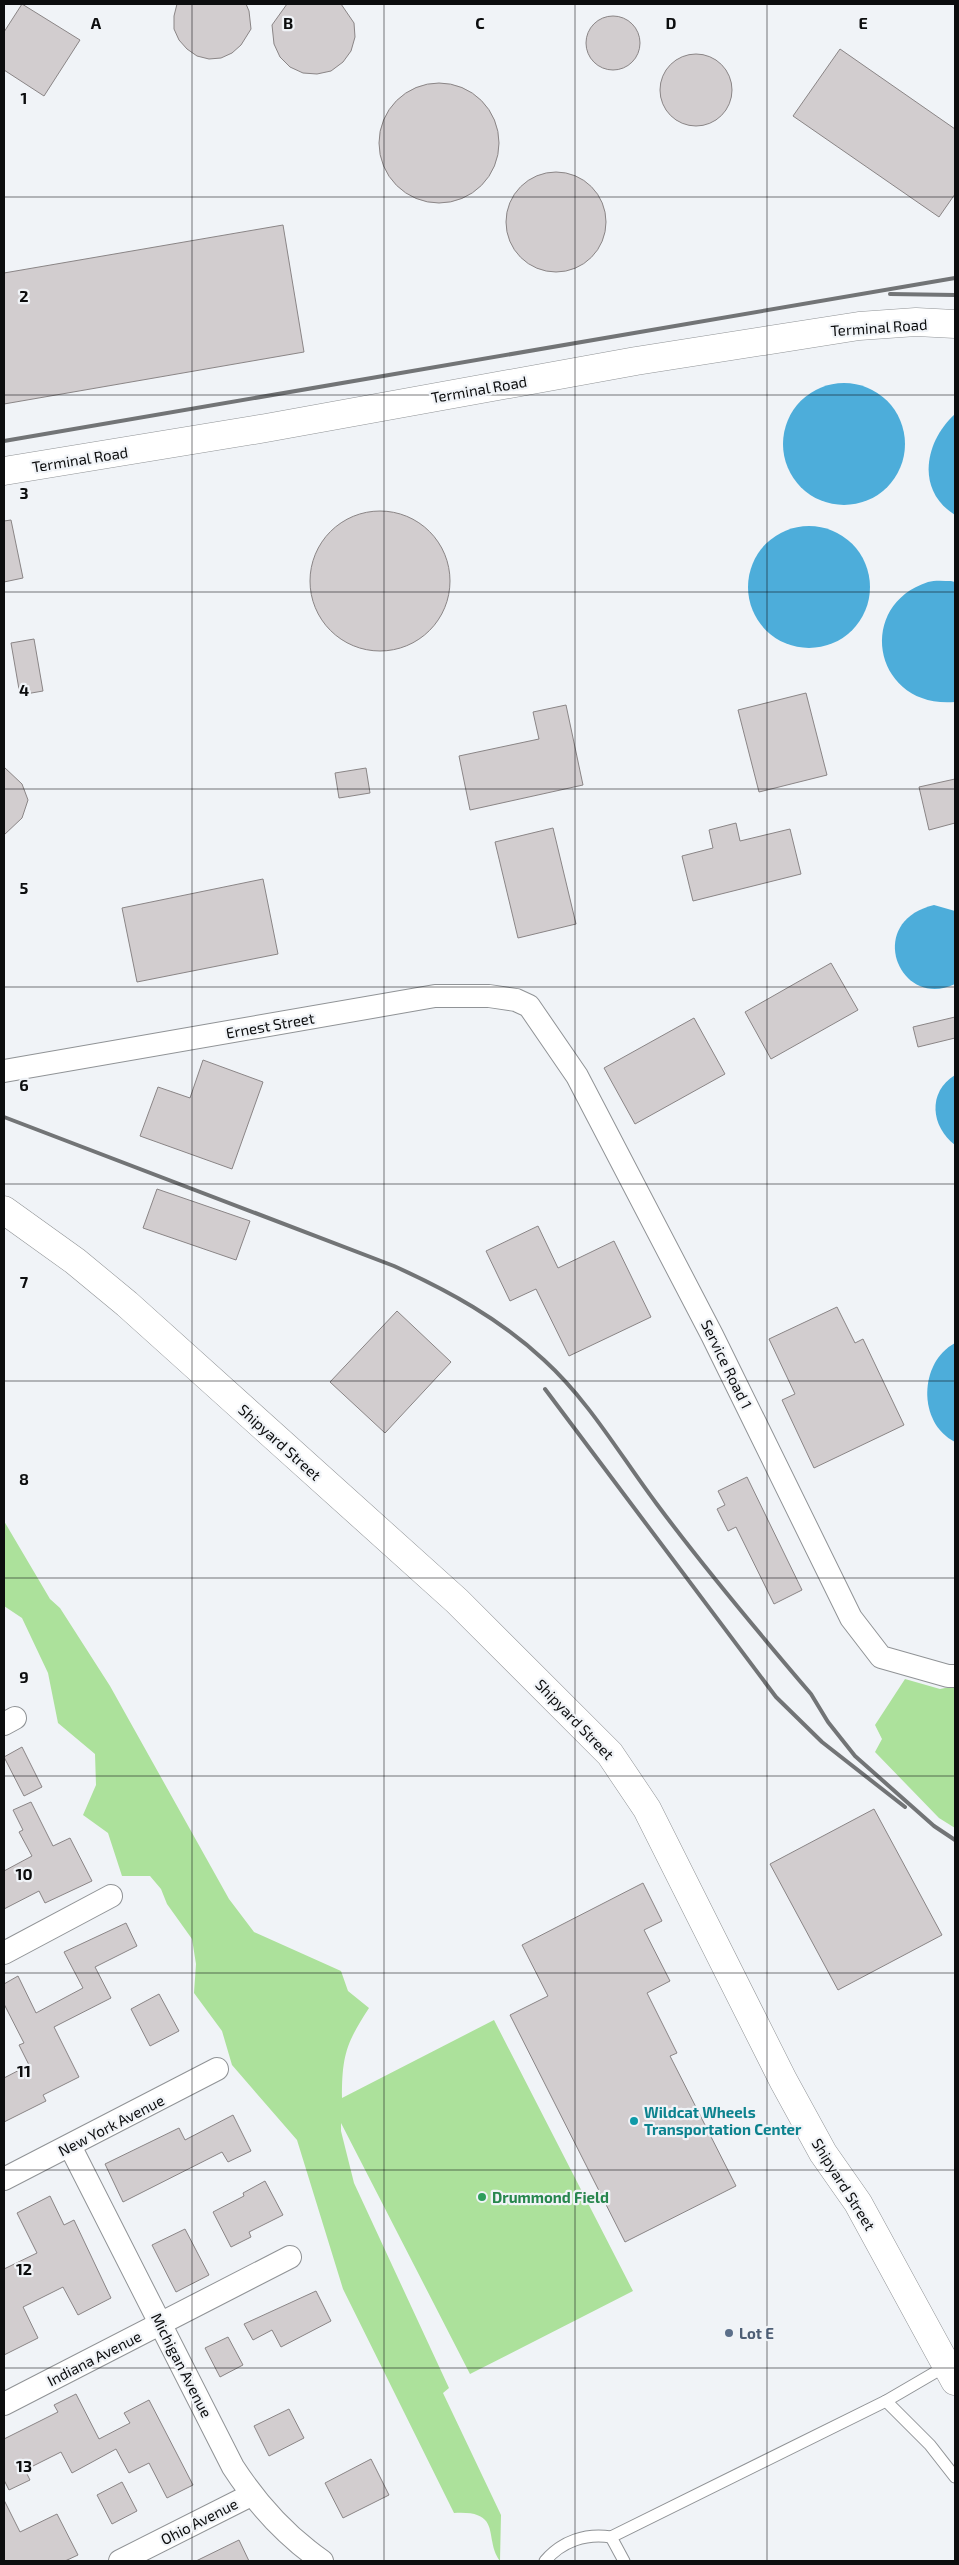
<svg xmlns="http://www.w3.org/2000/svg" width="959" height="2565" viewBox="0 0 959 2565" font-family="'Exo 2',sans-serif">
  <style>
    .green { fill: #ace19b }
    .water { fill: #4dadda }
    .building { fill: #d2cdcf; stroke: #8a8586 }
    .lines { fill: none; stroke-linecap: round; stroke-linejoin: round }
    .lane-casing { stroke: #909396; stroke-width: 13 }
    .street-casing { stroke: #909396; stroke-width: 24 }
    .secondary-casing { stroke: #909396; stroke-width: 29 }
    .lane { stroke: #fff; stroke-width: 11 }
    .street { stroke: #fff; stroke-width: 22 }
    .secondary { stroke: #fff; stroke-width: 28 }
    .rail { stroke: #727476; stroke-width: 4 }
    .grid { fill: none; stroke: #0c0d0e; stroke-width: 1; stroke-opacity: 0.55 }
    .culture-dot { fill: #0f9aa8; stroke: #f0f3f7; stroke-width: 2 }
    .leisure-dot { fill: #2e9e5b; stroke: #f0f3f7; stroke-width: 2 }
    .service-dot { fill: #5c6f8a; stroke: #f0f3f7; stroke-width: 2 }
    .labels { text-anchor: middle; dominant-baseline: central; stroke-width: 4.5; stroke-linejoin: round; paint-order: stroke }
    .street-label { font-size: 15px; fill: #0c0d0e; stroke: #f0f3f7 }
    .culture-label { font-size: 15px; font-weight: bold; fill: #0d838f; stroke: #f0f3f7; text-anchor: start }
    .leisure-label { font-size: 15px; font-weight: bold; fill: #27864d; stroke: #f0f3f7; text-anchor: start }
    .service-label { font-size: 15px; font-weight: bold; fill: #4e5e75; stroke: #f0f3f7; text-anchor: start }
    .grid-label { font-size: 16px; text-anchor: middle; font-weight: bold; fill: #0c0d0e; stroke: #f0f3f7; stroke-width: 4.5; stroke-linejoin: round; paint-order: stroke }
  </style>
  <rect width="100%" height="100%" fill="#f0f3f7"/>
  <!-- green -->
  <g class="green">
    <path d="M 4,1521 L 50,1599 L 60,1608 L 110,1686 L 229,1899 L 254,1932 L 341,1971 L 348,1991 L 369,2008 C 346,2043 342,2056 342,2098 L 494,2020 L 633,2291 L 470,2374 L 341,2123 L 341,2131 L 354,2183 L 449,2388 L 443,2393 L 501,2515 L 500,2561 C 483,2539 504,2510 454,2513 L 343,2289 L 297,2140 L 232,2065 L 222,2031 L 194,1993 L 196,1964 L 192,1939 L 167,1904 L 161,1889 L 150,1876 L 122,1876 L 108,1833 L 83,1815 L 96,1785 L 95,1754 L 58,1723 L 48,1673 L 22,1618 L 4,1606 Z"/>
    <path d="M 905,1679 L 940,1689 L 955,1686 L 955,1828 L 939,1818 L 875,1752 L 882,1739 L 875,1725 Z"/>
  </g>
  <!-- water -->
  <g class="water">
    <circle cx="844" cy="444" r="61"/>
    <path d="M 955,414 L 955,515 C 915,490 925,441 955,414 Z"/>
    <circle cx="809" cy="587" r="61"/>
    <path d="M 951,581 L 955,582 L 955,702 C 874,709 854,606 928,582 C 935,580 944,581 951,581 Z"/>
    <path d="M 934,905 L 955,911 L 955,984 C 900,1011 863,922 934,905 Z"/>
    <path d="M 955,1075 L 955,1145 C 931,1127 927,1092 955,1075 Z"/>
    <path d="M 955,1343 L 955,1442 C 917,1423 919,1362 955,1343 Z"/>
  </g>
  <!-- building -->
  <g class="building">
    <path d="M 22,4 L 80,40 L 44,96 L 4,70 L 4,32 Z"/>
    <path d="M 177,4 L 246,4 L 249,11 L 251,29 L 241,45 L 232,53 L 221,58 L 209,59 L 197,56 L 187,49 L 179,40 L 174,29 L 174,16 Z"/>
    <path d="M 287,4 L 341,4 L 354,23 L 355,37 L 351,51 L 343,62 L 331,71 L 317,74 L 303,73 L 290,67 L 280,57 L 274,44 L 272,25 Z"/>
    <circle cx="613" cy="43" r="27"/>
    <path d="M 840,49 L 955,129 L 955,194 L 939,217 L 793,116 Z"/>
    <circle cx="696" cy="90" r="36"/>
    <circle cx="439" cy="143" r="60"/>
    <circle cx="556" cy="222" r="50"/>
    <path d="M 283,225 L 304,352 L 4,404 L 4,273 Z"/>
    <circle cx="380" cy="581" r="70"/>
    <path d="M 11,520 L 23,578 L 4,582 L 4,521 Z"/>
    <path d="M 34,639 L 43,691 L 20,695 L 11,643 Z"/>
    <path d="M 806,693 L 827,775 L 759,792 L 738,710 Z"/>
    <path d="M 566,705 L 583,785 L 470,810 L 459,756 L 539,739 L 533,712 Z"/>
    <path d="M 4,767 L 22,784 L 28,800 L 22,818 L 4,835 Z"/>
    <path d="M 366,768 L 370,793 L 339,798 L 335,773 Z"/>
    <path d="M 955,779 L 955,823 L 929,830 L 919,787 Z"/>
    <path d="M 736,823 L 740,841 L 790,829 L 801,874 L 693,901 L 682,856 L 713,848 L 709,830 Z"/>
    <path d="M 553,828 L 576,924 L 518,938 L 495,842 Z"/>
    <path d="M 263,879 L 278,954 L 137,982 L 122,908 Z"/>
    <path d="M 831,963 L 858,1010 L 771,1059 L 745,1012 Z"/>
    <path d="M 955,1017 L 955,1038 L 918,1047 L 913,1027 Z"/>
    <path d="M 694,1018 L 725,1074 L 635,1124 L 604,1068 Z"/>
    <path d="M 203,1060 L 263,1082 L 232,1169 L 140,1136 L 158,1087 L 190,1098 Z"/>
    <path d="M 157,1189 L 250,1221 L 236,1260 L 143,1228 Z"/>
    <path d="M 538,1226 L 558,1268 L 614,1241 L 651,1317 L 569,1356 L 536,1289 L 510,1301 L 486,1251 Z"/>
    <path d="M 837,1307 L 855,1343 L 863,1339 L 904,1425 L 814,1468 L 782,1400 L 795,1394 L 769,1339 Z"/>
    <path d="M 397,1311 L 451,1362 L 385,1433 L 330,1382 Z"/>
    <path d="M 747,1477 L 802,1590 L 774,1604 L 736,1527 L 728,1531 L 717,1509 L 725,1505 L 718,1491 Z"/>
    <path d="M 22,1747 L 42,1787 L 24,1796 L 4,1757 Z"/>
    <path d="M 31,1802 L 53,1846 L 70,1838 L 92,1881 L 45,1903 L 39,1891 L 4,1909 L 4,1871 L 32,1856 L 19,1832 L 23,1830 L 13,1810 Z"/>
    <path d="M 874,1809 L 942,1935 L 838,1990 L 770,1864 Z"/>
    <path d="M 643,1883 L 662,1921 L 644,1930 L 670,1981 L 647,1993 L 677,2053 L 670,2056 L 736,2186 L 625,2242 L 510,2015 L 548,1996 L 522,1945 Z"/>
    <path d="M 126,1923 L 137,1946 L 95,1967 L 111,1998 L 54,2027 L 79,2077 L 43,2095 L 46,2101 L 4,2122 L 4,2078 L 29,2065 L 19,2045 L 24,2043 L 4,2004 L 4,1984 L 18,1976 L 36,2013 L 83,1988 L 64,1952 Z"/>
    <path d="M 159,1994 L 179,2031 L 150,2046 L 131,2009 Z"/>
    <path d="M 233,2115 L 251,2151 L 228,2162 L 222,2152 L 123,2202 L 105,2164 L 179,2128 L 185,2140 Z"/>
    <path d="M 265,2181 L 283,2215 L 249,2232 L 251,2237 L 231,2247 L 213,2212 L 244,2196 L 243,2193 Z"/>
    <path d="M 50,2196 L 64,2225 L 74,2220 L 111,2298 L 78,2315 L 63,2287 L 23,2307 L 38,2338 L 4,2355 L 4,2269 L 37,2253 L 17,2213 Z"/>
    <path d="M 185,2229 L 209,2275 L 176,2292 L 152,2245 Z"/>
    <path d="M 316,2291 L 331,2321 L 281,2347 L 272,2330 L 253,2340 L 244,2324 Z"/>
    <path d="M 228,2337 L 243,2365 L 220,2377 L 205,2348 Z"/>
    <path d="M 76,2394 L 99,2439 L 130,2423 L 124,2413 L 149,2400 L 193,2485 L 167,2498 L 149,2463 L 129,2473 L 116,2449 L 72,2473 L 61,2452 L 25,2470 L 30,2480 L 9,2490 L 4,2480 L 4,2439 L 58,2412 L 54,2405 Z"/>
    <path d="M 289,2409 L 304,2438 L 269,2456 L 254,2426 Z"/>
    <path d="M 371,2459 L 389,2495 L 343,2518 L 325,2483 Z"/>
    <path d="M 122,2482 L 137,2511 L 112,2524 L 97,2495 Z"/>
    <path d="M 4,2500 L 20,2532 L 57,2514 L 78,2555 L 65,2561 L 4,2561 Z"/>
    <path d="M 239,2540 L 249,2561 L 196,2561 Z"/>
  </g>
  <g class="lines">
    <!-- lane casing -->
    <g class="lane-casing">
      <g id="lane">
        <path d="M 886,2401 L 930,2445 L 955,2477"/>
        <path d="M 611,2537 L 624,2561"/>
        <path d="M 545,2561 C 562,2541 586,2533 611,2537 L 886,2401 L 946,2366"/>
      </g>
    </g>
    <!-- street casing -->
    <g class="street-casing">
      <g id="street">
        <path d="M 4,1071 L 435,996 L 489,996 L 516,1000 L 529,1006 L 577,1076 L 712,1335 L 851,1618 L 881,1657 L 948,1676 L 955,1676"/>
        <path d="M 4,1724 L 15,1718"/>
        <path d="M 4,1953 L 111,1896"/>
        <path d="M 70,2146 L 233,2467 C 257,2504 286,2536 322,2561"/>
        <path d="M 4,2179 L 217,2069"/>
        <path d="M 4,2404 L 290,2257"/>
        <path d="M 120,2561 L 251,2495"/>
      </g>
    </g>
    <!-- secondary casing -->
    <g class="secondary-casing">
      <g id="secondary">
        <path d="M 4,471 L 266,428 L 636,361 L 859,326 L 916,322 L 955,324"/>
        <path d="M 4,1210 L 75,1261 L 127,1304 L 457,1601 L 610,1754 L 647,1809 L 783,2080 L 823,2153 L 858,2203 L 955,2381"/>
      </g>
    </g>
    <!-- lane -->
    <use href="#lane" class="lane"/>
    <!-- street -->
    <use href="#street" class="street"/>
    <!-- secondary -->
    <use href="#secondary" class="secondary"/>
    <!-- rail -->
    <g class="rail">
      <path d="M 890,294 L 955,295"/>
      <path d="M 4,441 L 955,278"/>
      <path d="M 4,1117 L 394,1266 C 449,1291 500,1319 544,1360 C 589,1401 620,1455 656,1503 C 705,1569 758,1632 811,1694 L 828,1722 L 855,1756 L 934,1826 L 955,1840"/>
      <path d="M 545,1389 L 776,1697 L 822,1742 L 905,1807"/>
    </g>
  </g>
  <!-- grid -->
  <path class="grid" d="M 192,4 L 192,2561M 384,4 L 384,2561M 575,4 L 575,2561M 767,4 L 767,2561M 4,197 L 955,197M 4,395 L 955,395M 4,592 L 955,592M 4,789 L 955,789M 4,987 L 955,987M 4,1184 L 955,1184M 4,1381 L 955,1381M 4,1578 L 955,1578M 4,1776 L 955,1776M 4,1973 L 955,1973M 4,2170 L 955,2170M 4,2368 L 955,2368"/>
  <!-- markers -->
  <circle class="culture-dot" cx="634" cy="2121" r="5"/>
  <circle class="leisure-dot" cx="482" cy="2197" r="5"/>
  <circle class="service-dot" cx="729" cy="2333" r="5"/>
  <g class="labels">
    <!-- street labels -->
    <g class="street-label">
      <text transform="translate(879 327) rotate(-4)">Terminal Road</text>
      <text transform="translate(479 389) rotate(-10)">Terminal Road</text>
      <text transform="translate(80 459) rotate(-9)">Terminal Road</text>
      <text transform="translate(270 1025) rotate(-10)">Ernest Street</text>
      <text transform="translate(727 1364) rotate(64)">Service Road 1</text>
      <text transform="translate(280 1442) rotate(42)">Shipyard Street</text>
      <text transform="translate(575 1719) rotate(46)">Shipyard Street</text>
      <text transform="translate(111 2125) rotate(-27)">New York Avenue</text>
      <text transform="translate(844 2184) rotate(58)">Shipyard Street</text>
      <text transform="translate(94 2358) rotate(-27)">Indiana Avenue</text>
      <text transform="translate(182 2365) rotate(63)">Michigan Avenue</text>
      <text transform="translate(199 2521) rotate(-27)">Ohio Avenue</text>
    </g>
    <!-- culture labels -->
    <g class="culture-label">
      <text x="644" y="2112">Wildcat Wheels<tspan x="644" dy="17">Transportation Center</tspan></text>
    </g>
    <!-- leisure labels -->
    <g class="leisure-label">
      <text x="492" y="2197">Drummond Field</text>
    </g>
    <!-- service labels -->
    <g class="service-label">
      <text x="739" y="2333">Lot E</text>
    </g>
  </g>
  <g class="grid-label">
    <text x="96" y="29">A</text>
    <text x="288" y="29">B</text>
    <text x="480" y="29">C</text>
    <text x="671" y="29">D</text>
    <text x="863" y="29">E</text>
    <text x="24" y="104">1</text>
    <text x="24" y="302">2</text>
    <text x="24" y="499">3</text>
    <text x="24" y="696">4</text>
    <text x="24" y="894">5</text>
    <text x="24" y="1091">6</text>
    <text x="24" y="1288">7</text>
    <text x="24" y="1485">8</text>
    <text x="24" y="1683">9</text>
    <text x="24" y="1880">10</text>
    <text x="24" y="2077">11</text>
    <text x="24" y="2275">12</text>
    <text x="24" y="2472">13</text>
  </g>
  <!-- border -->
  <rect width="959" height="2565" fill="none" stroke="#0c0d0e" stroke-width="10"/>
</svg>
